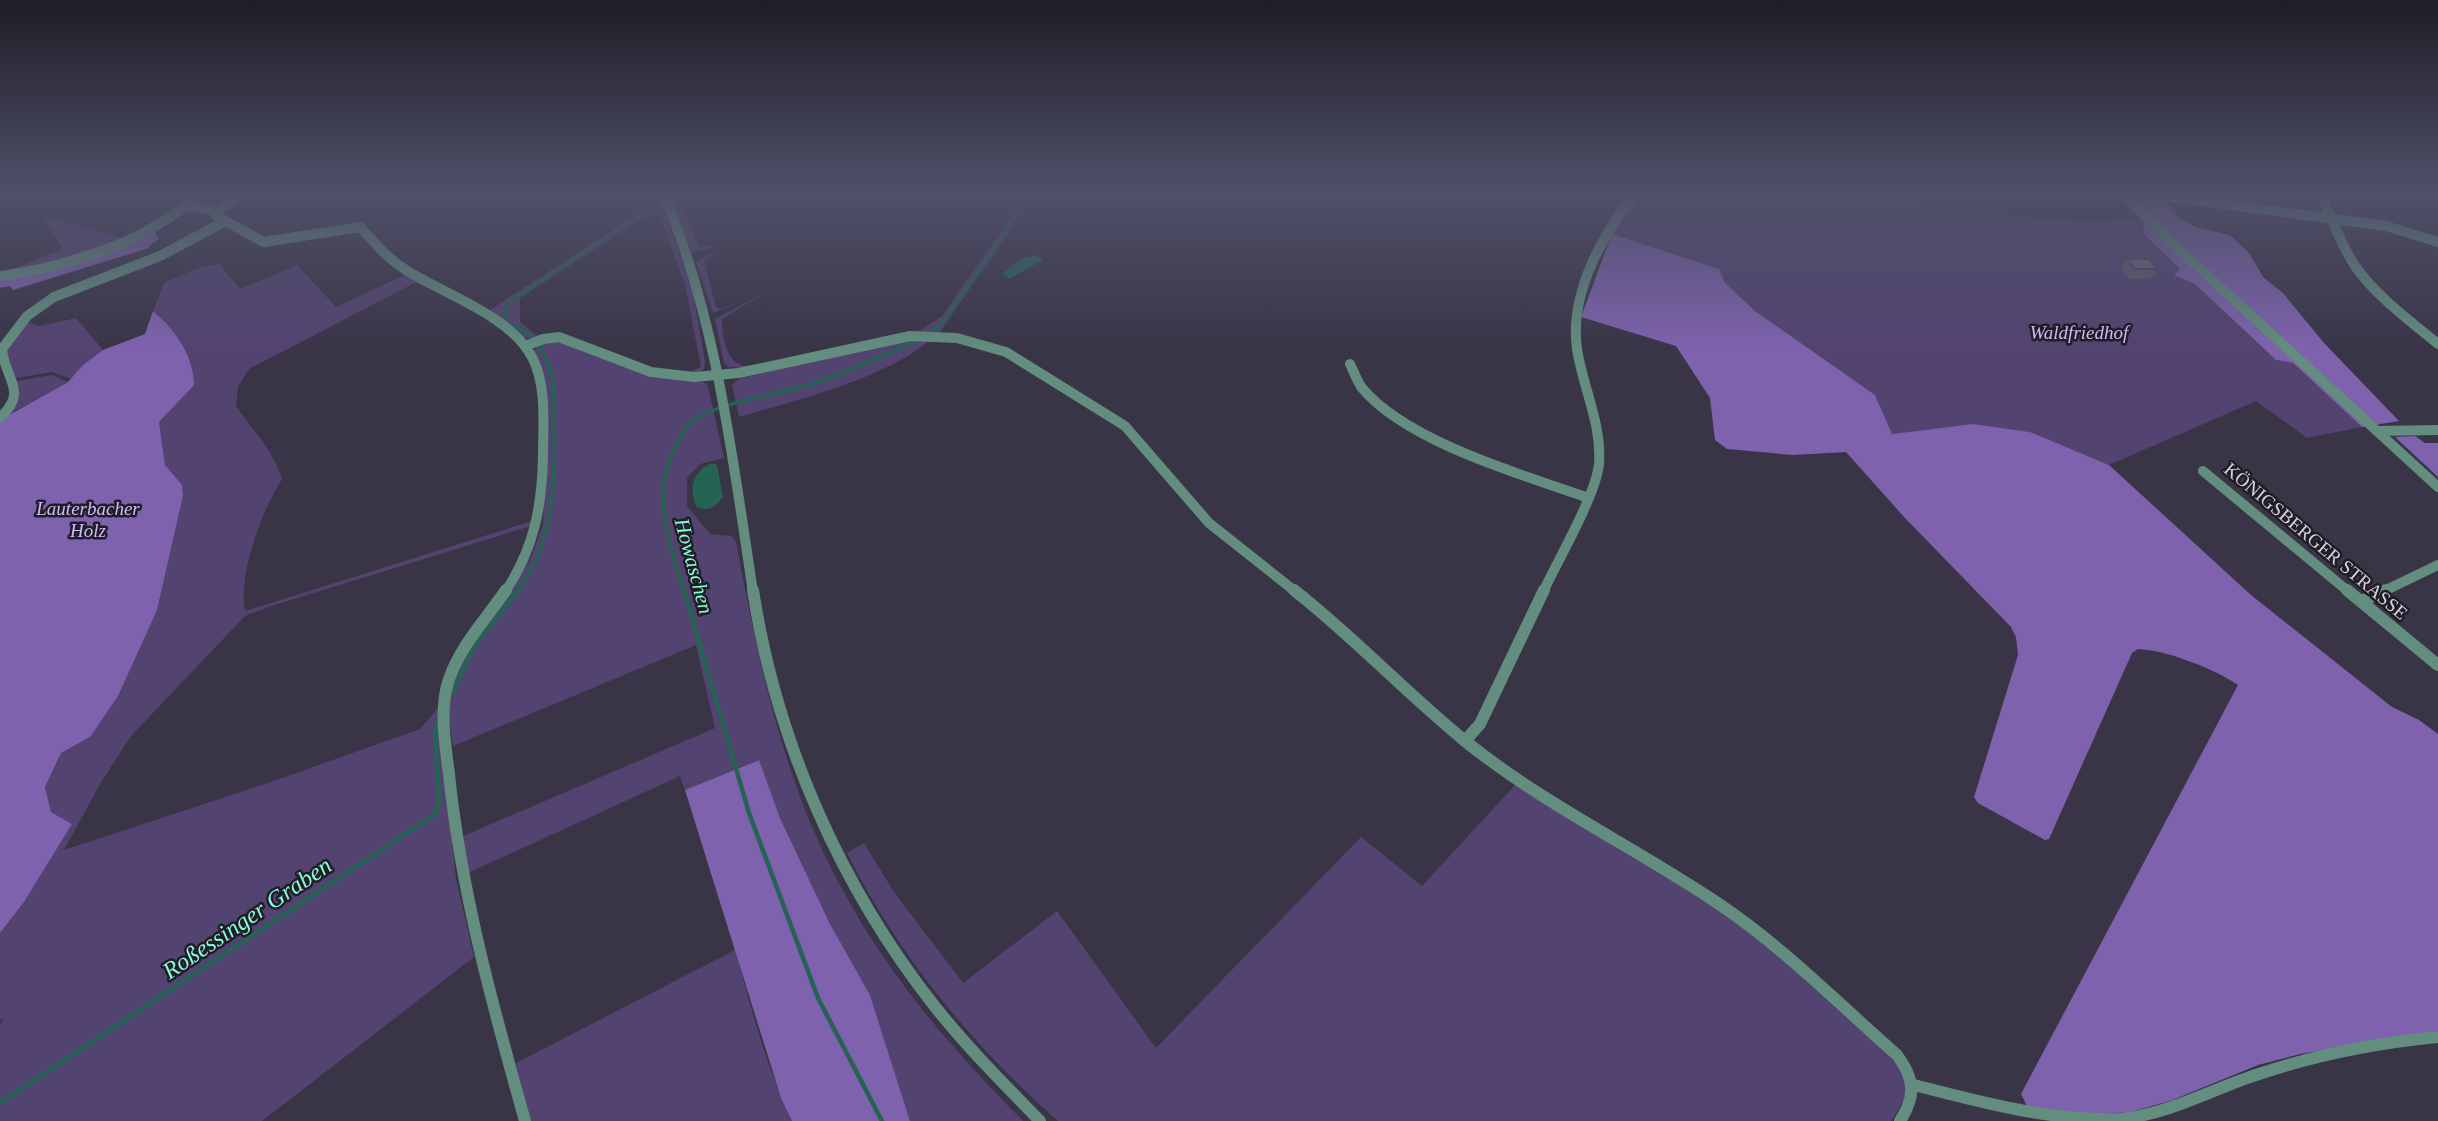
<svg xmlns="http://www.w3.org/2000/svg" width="2438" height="1121" viewBox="0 0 2438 1121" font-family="Georgia,serif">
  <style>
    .green { fill: #534370 }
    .forest { fill: #7e62ad }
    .water { fill: #256353 }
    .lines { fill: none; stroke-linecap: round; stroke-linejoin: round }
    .stream-far1 { stroke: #256353; stroke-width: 3.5 }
    .stream { stroke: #256353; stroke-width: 4.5 }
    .minor-far1 { stroke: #628d7f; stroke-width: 10 }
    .minor { stroke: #628d7f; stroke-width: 12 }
    .wall { fill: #5e596b }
    .building { fill: #6d677c; stroke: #4c4857; stroke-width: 2 }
    .labels { text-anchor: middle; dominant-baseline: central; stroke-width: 5; stroke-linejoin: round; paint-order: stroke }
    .park-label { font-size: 19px; font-style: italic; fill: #cfbbf9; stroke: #201d26 }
    .street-label { font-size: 19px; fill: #d5d1dd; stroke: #201d26 }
    .water-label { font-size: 21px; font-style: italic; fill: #87fbda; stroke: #201d26 }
    .near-water-label { font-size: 24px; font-style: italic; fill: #87fbda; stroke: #201d26 }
  </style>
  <rect width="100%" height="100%" fill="#3a3447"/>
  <!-- green -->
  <g class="green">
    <path d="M 680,192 L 695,192 L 680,202 L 699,247 L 720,246 L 692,252 L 670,197 Z"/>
    <path d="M 1029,192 L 1036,192 L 940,332 L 918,332 L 942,316 Z"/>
    <path d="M 1641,192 L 1872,192 L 1976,213 L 2084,222 L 2142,220 L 2145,223 L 2144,233 L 2181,270 L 2175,275 L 2195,284 L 2276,360 L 2293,363 L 2362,427 L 2307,438 L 2256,401 L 2109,465 L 2030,432 L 1973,424 L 1892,434 L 1875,395 L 1755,311 L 1725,283 L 1719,269 L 1612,234 Z"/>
    <path d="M 662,203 L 693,292 L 705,361 L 704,369 L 699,372 L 684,374 L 701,367 L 685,284 L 658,212 L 639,220 L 520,298 L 520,322 L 539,337 L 524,338 L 487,312 L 651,205 Z"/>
    <path d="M 43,216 L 126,239 L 99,252 L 0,274 L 63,249 Z"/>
    <path d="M 721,248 L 704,261 L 716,307 L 720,309 L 742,301 L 713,313 L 696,262 Z"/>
    <path d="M 219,264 L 240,289 L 297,265 L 336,307 L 407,274 L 418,281 L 249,369 L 238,387 L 236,406 C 255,434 271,446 282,479 C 262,510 238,574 245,611 L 532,521 L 531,526 L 268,607 L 245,616 L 131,736 L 100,784 L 64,850 L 268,783 L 420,729 L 438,708 L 456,879 L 474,957 L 262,1121 L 0,1121 L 0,1024 L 4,1019 L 0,1019 L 0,933 L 24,902 L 72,824 L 51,812 L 45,787 L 61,753 L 90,737 L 157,610 L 183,496 L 181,485 L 165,465 L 159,422 L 193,385 C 194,359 173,327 153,311 L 164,283 L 195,269 Z"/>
    <path d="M 769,290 L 722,319 C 722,337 726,364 746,366 L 827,351 L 750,368 L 728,367 L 724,363 L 715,319 Z"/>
    <path d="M 76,318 L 103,350 L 83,365 L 72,379 L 52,372 L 16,378 L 8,363 L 6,344 L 28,322 L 39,326 Z"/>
    <path d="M 909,339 L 931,339 C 886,379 796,400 739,417 L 732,385 L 739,379 Z"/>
    <path d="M 557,340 L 678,380 L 704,382 L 708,387 L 724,458 L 700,464 L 687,478 L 687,506 L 710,534 L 732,536 L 736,542 C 758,660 783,781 841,887 C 888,976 953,1050 1023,1121 L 910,1121 L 870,995 L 830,924 L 780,818 L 758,760 L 685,790 L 680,776 L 468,873 L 463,836 L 715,728 L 696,645 L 453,746 L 448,712 L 450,691 L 462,657 L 530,560 L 543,524 L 546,399 L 533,352 L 540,343 Z"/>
    <path d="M 52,375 L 68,382 L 5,416 L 17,392 L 17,381 Z"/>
    <path d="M 1517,783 L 1716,907 L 1776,954 L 1892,1059 C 1913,1083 1908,1096 1891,1121 L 1058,1121 C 973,1046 897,954 847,853 L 864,843 L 894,892 L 963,983 L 1057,911 L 1156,1048 L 1361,837 L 1422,886 Z"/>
    <path d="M 735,950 C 751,1007 766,1067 792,1121 L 530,1121 L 516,1063 Z"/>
  </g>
  <!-- forest -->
  <g class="forest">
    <path d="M 2134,196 L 2164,198 L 2176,216 L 2195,227 L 2230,235 L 2249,253 L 2263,277 L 2283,293 L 2324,343 L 2399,421 L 2362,427 L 2293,363 L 2276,360 L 2195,284 L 2174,275 L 2180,269 L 2143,233 L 2144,223 L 2126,204 L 2137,201 Z"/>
    <path d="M 153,229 L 159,239 L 149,246 L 149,248 L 13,290 L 10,286 L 0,288 L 0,278 Z"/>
    <path d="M 1612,234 L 1719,269 L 1725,283 L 1755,311 L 1875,395 L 1892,434 L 1973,424 L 2030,432 L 2109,465 L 2251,595 L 2392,707 L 2419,720 L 2438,734 L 2438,1031 L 2300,1054 L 2258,1065 L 2170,1101 L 2130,1112 L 2085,1115 L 2027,1106 L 2021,1094 L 2238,685 C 2215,669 2166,650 2138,649 L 2132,653 L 2049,839 L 2045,840 L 1978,803 L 1974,797 L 2018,655 L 2016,637 L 2011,627 L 1905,518 L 1846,452 L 1793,455 L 1727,449 L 1715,440 L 1710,398 L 1676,346 L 1581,317 Z"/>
    <path d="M 153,311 C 175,329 194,357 194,385 L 159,422 L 165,465 L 182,485 L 183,496 L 157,610 L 118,696 L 90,737 L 61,753 L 45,787 L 51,812 L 72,824 L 24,902 L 0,933 L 0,420 L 68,382 L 83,365 L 103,350 L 145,334 Z"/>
    <path d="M 2415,436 L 2425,443 L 2438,443 L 2438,477 L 2395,437 Z"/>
    <path d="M 759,760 L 780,818 L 830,924 L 870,995 L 910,1121 L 792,1121 L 781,1098 L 685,790 Z"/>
  </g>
  <!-- water -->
  <g class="water">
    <path d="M 1037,255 L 1043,260 L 1009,279 L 1002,274 L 1020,259 Z"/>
    <path d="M 712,463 L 717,465 L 723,497 C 715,507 710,512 697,507 C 688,488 692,472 712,463 Z"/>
  </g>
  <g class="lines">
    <!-- stream-far1 -->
    <g class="stream-far1">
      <path d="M 679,196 L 689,192"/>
      <path d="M 508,318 L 504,312 L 510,302 L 605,238 L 658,207"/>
      <path d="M 515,325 L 531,336"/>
      <path d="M 928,334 L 946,319 L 1033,192"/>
      <path d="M 517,592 C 554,543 556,479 554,420 C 554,406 555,390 552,376 C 550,366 544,356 540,346"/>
      <path d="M 684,592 C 669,540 651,498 675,447 C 683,430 688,421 706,413 C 741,398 779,395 815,383 C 850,372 885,354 919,340"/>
    </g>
    <!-- stream -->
    <g class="stream">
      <path d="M 684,590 L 749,813 L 818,998 L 882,1121"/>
      <path d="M 453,693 L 473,648 L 518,590"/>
      <path d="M 0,1103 L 434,815 L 439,804 L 435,732 L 438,721"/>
    </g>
    <!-- minor-far1 -->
    <g class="minor-far1">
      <path d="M 663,192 C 717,320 732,455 753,592"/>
      <path d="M 2122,192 L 2170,241 L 2438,487"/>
      <path d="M 2134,192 L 2386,226 L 2438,242"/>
      <path d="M 2320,192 C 2331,217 2340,243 2355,266 C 2377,297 2409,320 2438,344"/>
      <path d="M 217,211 L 216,216 L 264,242 L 360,227 C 375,243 387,258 406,270 C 444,294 511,316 532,357 C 547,385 543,425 543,456 C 542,507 534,549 505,592"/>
      <path d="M 217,211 L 247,192"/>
      <path d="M 0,276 C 69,266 131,247 187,205 L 217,211"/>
      <path d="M 525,346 L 543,339 L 559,337 L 651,372 L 694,377 L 739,373 L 910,336 L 957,338 L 1006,352 L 1125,426 L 1209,523 L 1296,592"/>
      <path d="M 1350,364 C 1354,372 1357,381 1362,388 C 1407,442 1523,475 1589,498"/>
      <path d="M 0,418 C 29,390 5,381 2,349 L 27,316 L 54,297 L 160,256 L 224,222"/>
      <path d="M 2377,431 L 2438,430"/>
      <path d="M 2203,471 L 2349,592"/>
      <path d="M 1543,592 C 1558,560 1596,495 1599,464 C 1602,424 1583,388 1577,349 C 1569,294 1603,232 1637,192"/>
      <path d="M 2382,592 L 2438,565"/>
    </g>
    <!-- minor -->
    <g class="minor">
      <path d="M 506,590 C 486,619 461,645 449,679 C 439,708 445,743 449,774 C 461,892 493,1007 525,1121"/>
      <path d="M 753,590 C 776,741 841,888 936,1008 C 968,1048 1004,1084 1040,1121"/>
      <path d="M 1294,590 C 1354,637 1406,693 1465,741 C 1543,804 1636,848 1719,904 C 1783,947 1839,1004 1897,1055 C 1915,1079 1916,1096 1900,1121"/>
      <path d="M 2347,590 L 2438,665"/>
      <path d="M 2362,601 L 2386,590"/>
      <path d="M 1465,741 L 1480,724 L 1544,590"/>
      <path d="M 1914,1085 C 1980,1102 2050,1121 2119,1119 C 2167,1115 2210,1090 2256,1075 C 2315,1055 2376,1043 2438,1037"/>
    </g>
  </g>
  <!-- wall -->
  <path class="wall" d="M 2127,259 L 2157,269 L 2150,279 L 2128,279 L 2121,269 Z"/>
  <!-- building -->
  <path class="building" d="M 2127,259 L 2149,259 L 2157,269 L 2135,269 Z"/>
  <!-- sky -->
  <linearGradient id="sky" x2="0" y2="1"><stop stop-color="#201d27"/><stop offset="0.55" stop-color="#4f5069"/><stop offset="1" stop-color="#4f5069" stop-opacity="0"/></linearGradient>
  <rect width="2438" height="349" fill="url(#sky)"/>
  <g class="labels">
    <!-- park labels -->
    <g class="park-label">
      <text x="2079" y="332">Waldfriedhof</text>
      <text x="88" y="508">Lauterbacher<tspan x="88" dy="22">Holz</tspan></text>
    </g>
    <!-- street labels -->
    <g class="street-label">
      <text transform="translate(2316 541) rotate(40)">KÖNIGSBERGER STRASSE</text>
    </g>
    <!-- water labels -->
    <g class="water-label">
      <text transform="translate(694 566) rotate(75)">Howaschen</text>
    </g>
    <!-- near-water labels -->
    <g class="near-water-label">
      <text transform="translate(247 918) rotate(-34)">Roßessinger Graben</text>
    </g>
  </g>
</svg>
